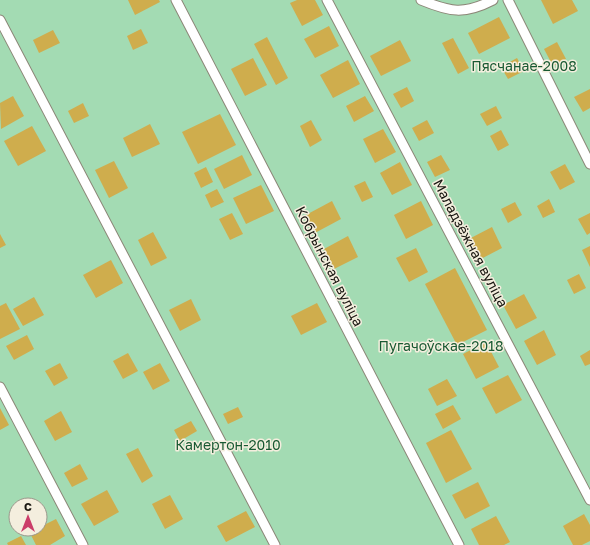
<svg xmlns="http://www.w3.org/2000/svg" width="590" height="545" viewBox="0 0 590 545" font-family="'Golos Text',sans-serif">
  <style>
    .green { fill: #a3dbb3; fill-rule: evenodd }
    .building { fill: #cfad4d }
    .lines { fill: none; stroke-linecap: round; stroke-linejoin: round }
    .service-casing { stroke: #8c8778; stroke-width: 11 }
    .service { stroke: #fff; stroke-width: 9 }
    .labels { text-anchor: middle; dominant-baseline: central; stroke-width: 3; stroke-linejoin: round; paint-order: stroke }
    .park-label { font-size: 14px; fill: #185932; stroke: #f4eede }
    .street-label { font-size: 14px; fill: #181610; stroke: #f4eede }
  </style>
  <rect width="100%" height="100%" fill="#f4eede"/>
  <!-- green -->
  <path class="green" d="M 0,0 L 590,0 L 590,545 L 0,545 ZM 16,505 L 40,505 L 40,529 L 16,529 Z"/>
  <!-- building -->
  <g class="building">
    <path d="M 128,0 L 159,0 L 160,2 L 135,15 Z"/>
    <path d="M 297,0 L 315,0 L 323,15 L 302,26 L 290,3 Z"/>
    <path d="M 541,0 L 572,0 L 578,11 L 553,24 Z"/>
    <path d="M 499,17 L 510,38 L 479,54 L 468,33 Z"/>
    <path d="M 329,26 L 339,46 L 315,58 L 304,39 Z"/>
    <path d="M 141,29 L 148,43 L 133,50 L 127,36 Z"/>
    <path d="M 53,30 L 60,43 L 39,53 L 33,40 Z"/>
    <path d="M 267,37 L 288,78 L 276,85 L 254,44 Z"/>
    <path d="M 453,38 L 469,68 L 458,74 L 442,43 Z"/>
    <path d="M 400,40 L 411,61 L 381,76 L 370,56 Z"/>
    <path d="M 557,42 L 566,59 L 553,66 L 544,49 Z"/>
    <path d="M 253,58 L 267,85 L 245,96 L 231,69 Z"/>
    <path d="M 517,58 L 524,71 L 508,79 L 501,67 Z"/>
    <path d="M 348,60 L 360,84 L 333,98 L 320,75 Z"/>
    <path d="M 407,87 L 414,101 L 401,108 L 393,94 Z"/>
    <path d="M 590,89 L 590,108 L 583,112 L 574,97 Z"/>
    <path d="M 13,96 L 24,116 L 1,129 L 0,103 Z"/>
    <path d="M 365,96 L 374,111 L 354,122 L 346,106 Z"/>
    <path d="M 83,103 L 89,116 L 74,123 L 68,111 Z"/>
    <path d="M 496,106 L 502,118 L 487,126 L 480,114 Z"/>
    <path d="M 220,114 L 236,145 L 198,164 L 182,132 Z"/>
    <path d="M 311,120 L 322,140 L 310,147 L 300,126 Z"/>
    <path d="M 427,120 L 434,133 L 419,141 L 412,128 Z"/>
    <path d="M 150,124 L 160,144 L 132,157 L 123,138 Z"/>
    <path d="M 32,126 L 46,151 L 18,166 L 4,141 Z"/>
    <path d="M 383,129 L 396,152 L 375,163 L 363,139 Z"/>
    <path d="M 501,130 L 509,145 L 498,151 L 490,136 Z"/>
    <path d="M 242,155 L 252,175 L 224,189 L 214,169 Z"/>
    <path d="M 441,155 L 450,170 L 435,177 L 427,162 Z"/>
    <path d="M 114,161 L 128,188 L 109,198 L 95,170 Z"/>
    <path d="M 400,162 L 412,185 L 392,195 L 380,173 Z"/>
    <path d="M 565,164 L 575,182 L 560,190 L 550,172 Z"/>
    <path d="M 206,167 L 213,182 L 201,188 L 194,173 Z"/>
    <path d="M 365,181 L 373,197 L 362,202 L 354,186 Z"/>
    <path d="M 261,185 L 274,211 L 246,224 L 233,198 Z"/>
    <path d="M 217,189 L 224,202 L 211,208 L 205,195 Z"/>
    <path d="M 549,199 L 555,212 L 543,218 L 537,206 Z"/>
    <path d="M 332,201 L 341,219 L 313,234 L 304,216 Z"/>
    <path d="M 421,201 L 433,225 L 406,239 L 394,215 Z"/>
    <path d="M 515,202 L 522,215 L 508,223 L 501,209 Z"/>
    <path d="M 232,213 L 243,234 L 230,240 L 219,219 Z"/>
    <path d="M 590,213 L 590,233 L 587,235 L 578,219 Z"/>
    <path d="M 492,227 L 502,248 L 477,261 L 467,240 Z"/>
    <path d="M 153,232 L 167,258 L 151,266 L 138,240 Z"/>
    <path d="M 0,234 L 6,245 L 0,248 Z"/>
    <path d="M 348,236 L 358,257 L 334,269 L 324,249 Z"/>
    <path d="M 590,246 L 590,267 L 582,250 Z"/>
    <path d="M 416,248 L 428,272 L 409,282 L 396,258 Z"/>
    <path d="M 111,260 L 123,283 L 96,298 L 83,275 Z"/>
    <path d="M 455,268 L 487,330 L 457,345 L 425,284 Z"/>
    <path d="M 579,274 L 586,288 L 574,294 L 567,280 Z"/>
    <path d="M 524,294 L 537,318 L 516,329 L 503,305 Z"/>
    <path d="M 34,297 L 44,315 L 23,326 L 13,309 Z"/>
    <path d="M 191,299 L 201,320 L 180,331 L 169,310 Z"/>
    <path d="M 6,303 L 20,329 L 0,339 L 0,306 Z"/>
    <path d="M 317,303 L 327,322 L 301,335 L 291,316 Z"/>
    <path d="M 544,330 L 556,355 L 537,365 L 524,341 Z"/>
    <path d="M 27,335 L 34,349 L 14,360 L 6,346 Z"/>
    <path d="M 486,342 L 499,367 L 476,379 L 463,354 Z"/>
    <path d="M 590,350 L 590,364 L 585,366 L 580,356 Z"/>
    <path d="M 128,353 L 138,371 L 123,379 L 113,361 Z"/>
    <path d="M 60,363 L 68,378 L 54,386 L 45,371 Z"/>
    <path d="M 160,363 L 170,381 L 153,390 L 143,372 Z"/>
    <path d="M 508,375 L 522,400 L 496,414 L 482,388 Z"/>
    <path d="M 447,379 L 457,396 L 437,406 L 428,389 Z"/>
    <path d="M 453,405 L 461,419 L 443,429 L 435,414 Z"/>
    <path d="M 238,407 L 243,417 L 228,424 L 223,414 Z"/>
    <path d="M 0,408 L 9,425 L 0,430 Z"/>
    <path d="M 61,411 L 72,432 L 55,441 L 44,421 Z"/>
    <path d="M 191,421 L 197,431 L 180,441 L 174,430 Z"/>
    <path d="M 451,430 L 472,469 L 446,483 L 426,443 Z"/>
    <path d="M 138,448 L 153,476 L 142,483 L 126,454 Z"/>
    <path d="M 80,464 L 88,479 L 72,487 L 64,473 Z"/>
    <path d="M 478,482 L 490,506 L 465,519 L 452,495 Z"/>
    <path d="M 107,490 L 119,512 L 94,526 L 81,504 Z"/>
    <path d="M 170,495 L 183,519 L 165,529 L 152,504 Z"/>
    <path d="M 246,511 L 255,527 L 226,542 L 217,526 Z"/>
    <path d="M 584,514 L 590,525 L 590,541 L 582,545 L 573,545 L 563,526 Z"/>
    <path d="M 496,516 L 510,542 L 504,545 L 479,545 L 471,529 Z"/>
    <path d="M 56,519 L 65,536 L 50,545 L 36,545 L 30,533 L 37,529 L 40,529 L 40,527 Z"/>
    <path d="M 21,536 L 26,545 L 8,545 L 7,543 Z"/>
  </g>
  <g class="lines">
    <!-- service casing -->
    <g class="service-casing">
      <g id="service">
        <path d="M 176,0 L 459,545"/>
        <path d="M 327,0 L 590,500"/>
        <path d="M 421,0 C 450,12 464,15 493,0"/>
        <path d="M 508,0 L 590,164"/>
        <path d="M 0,20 L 275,545"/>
        <path d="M 0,387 L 83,545"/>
      </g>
    </g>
    <!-- service -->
    <use href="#service" class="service"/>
  </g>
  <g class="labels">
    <!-- park labels -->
    <g class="park-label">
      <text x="524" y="65">Пясчанае-2008</text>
      <text x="441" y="345">Пугачоўскае-2018</text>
      <text x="228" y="444">Камертон-2010</text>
    </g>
    <!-- street labels -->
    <g class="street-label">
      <text transform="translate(471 243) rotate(62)">Маладзёжная вуліца</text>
      <text transform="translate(330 266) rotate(63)">Кобрынская вуліца</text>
    </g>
  </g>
  <!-- north arrow -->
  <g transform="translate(28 517)"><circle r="19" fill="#f4eede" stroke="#9c988c"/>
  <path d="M0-3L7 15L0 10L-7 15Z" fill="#cb3d69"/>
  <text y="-6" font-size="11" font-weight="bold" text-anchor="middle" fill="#181610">С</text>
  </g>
</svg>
